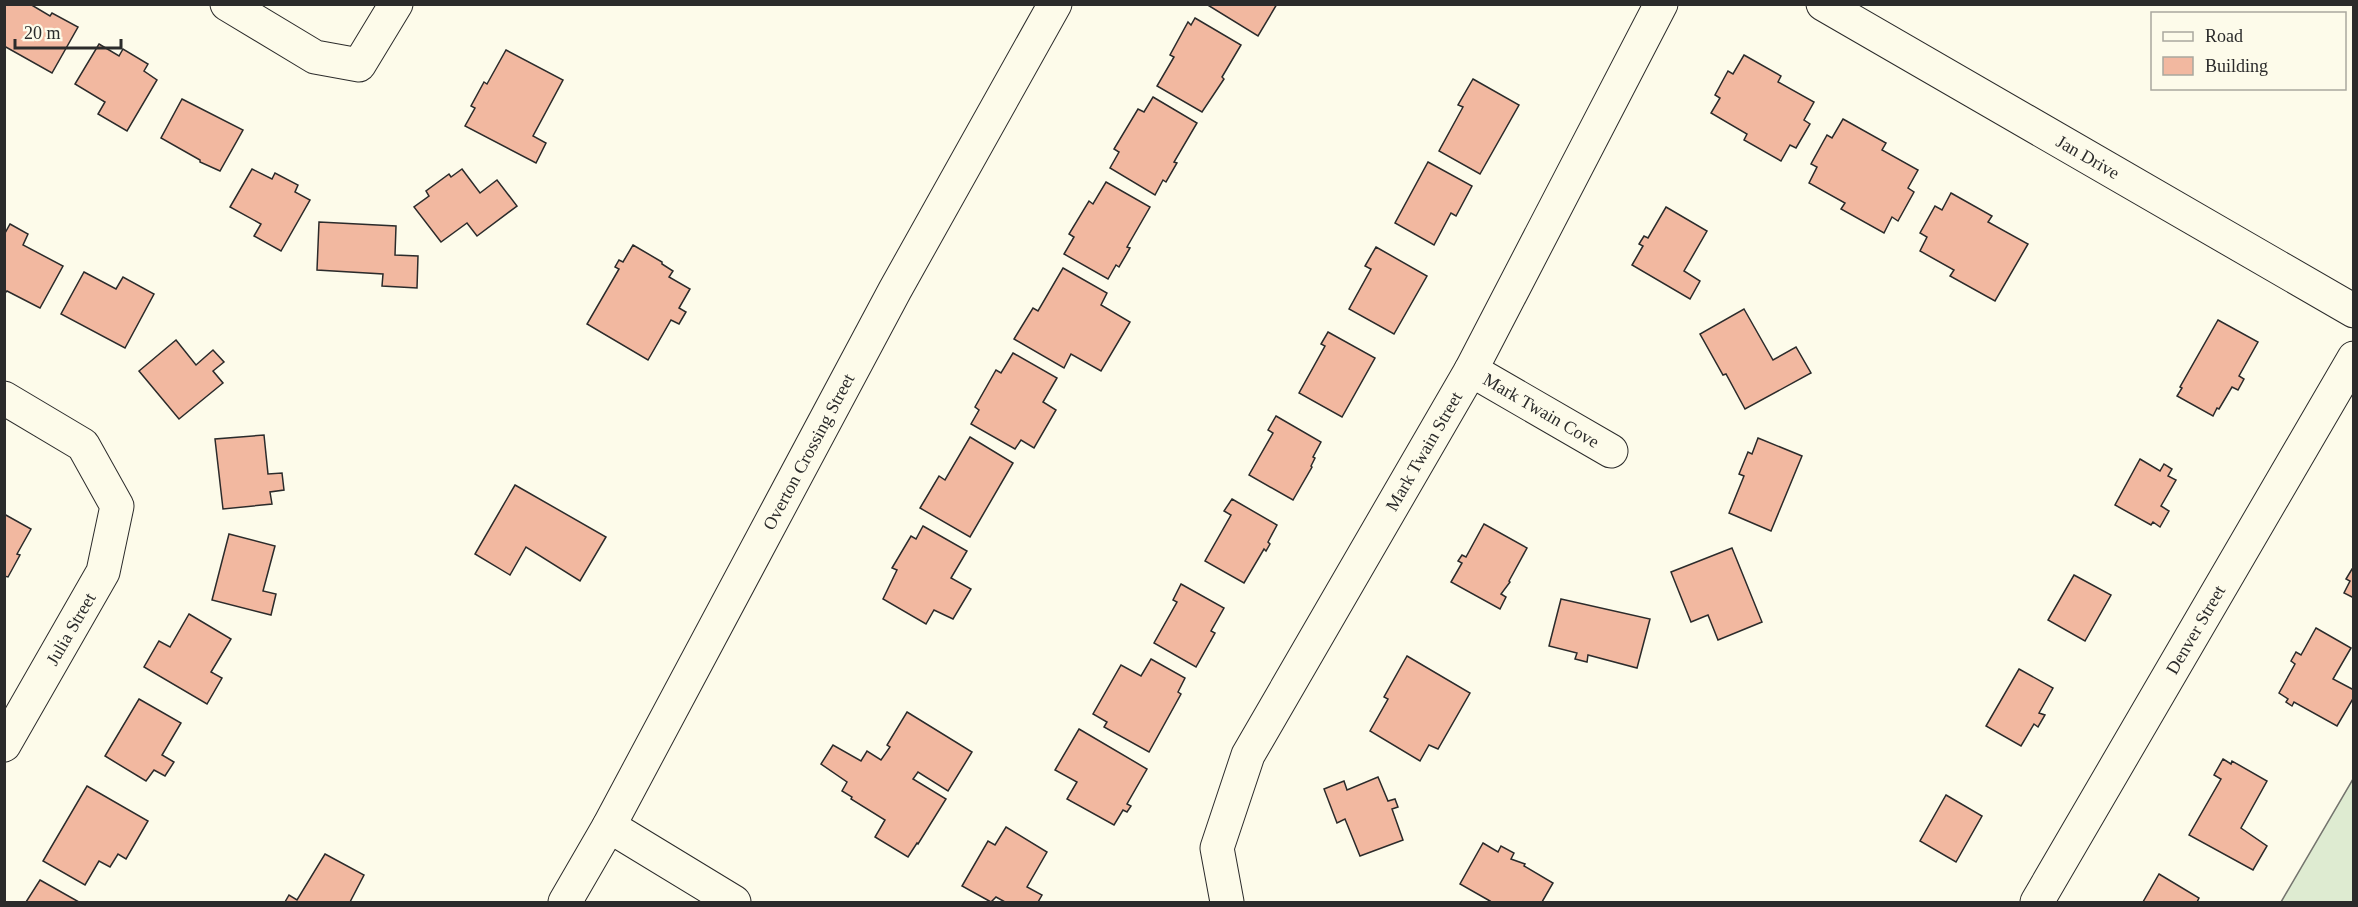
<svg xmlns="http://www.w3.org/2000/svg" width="2358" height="907" viewBox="0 0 2358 907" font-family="Georgia,serif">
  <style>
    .green { fill: #deebd1; stroke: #74746e; stroke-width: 1.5 }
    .building { fill: #f2b8a0; stroke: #2b2b2b; stroke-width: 1.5 }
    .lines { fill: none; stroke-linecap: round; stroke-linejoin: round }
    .minor-casing { stroke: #2b2b2b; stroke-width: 35 }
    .minor { stroke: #fdfbea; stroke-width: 33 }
    .labels { text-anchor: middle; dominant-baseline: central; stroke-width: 4.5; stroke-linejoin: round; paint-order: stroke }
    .street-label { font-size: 18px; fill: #2b2b2b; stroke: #fdfbea }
  </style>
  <rect width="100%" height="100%" fill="#fdfbea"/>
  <!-- green -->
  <path class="green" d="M 2353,779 L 2353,902 L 2281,902 Z"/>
  <!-- building -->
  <g class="building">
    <path d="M 4,4 L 30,4 L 50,16 L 52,13 L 78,27 L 52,73 L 4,46 Z"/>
    <path d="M 1206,4 L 1277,4 L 1258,36 Z"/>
    <path d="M 1195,18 L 1241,45 L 1222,77 L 1224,79 L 1202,112 L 1157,86 L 1174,57 L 1170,55 L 1188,22 L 1191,25 Z"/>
    <path d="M 99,44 L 119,56 L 123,49 L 148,64 L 144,71 L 157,80 L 127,131 L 98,114 L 105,102 L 75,84 Z"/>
    <path d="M 506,50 L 563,80 L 533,136 L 546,143 L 536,163 L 465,126 L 475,108 L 471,106 L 484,82 L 487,84 Z"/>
    <path d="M 1744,55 L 1781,76 L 1778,82 L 1814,102 L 1804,120 L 1810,124 L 1796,148 L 1790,145 L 1781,161 L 1744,140 L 1747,134 L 1711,113 L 1720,98 L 1715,95 L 1728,71 L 1733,74 Z"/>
    <path d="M 1473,79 L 1519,105 L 1480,174 L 1439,151 L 1463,107 L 1458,105 Z"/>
    <path d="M 1153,97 L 1197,123 L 1174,162 L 1177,163 L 1166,182 L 1163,180 L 1155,195 L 1110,168 L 1119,152 L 1114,149 L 1138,109 L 1144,112 Z"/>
    <path d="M 182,99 L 243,130 L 220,171 L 200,162 L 200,160 L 161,138 Z"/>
    <path d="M 1843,119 L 1886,143 L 1882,150 L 1918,170 L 1908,188 L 1914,192 L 1898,221 L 1892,217 L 1884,233 L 1841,209 L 1845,203 L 1809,183 L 1817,167 L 1811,164 L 1827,135 L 1832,138 Z"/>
    <path d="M 1428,162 L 1472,186 L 1456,216 L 1451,213 L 1434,245 L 1395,223 Z"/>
    <path d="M 252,169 L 272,179 L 275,173 L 298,185 L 295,192 L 310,200 L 281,251 L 254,236 L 261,224 L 230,207 Z"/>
    <path d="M 462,169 L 480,193 L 497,180 L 517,206 L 477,236 L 467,223 L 441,242 L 414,207 L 429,196 L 426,191 L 449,174 L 451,177 Z"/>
    <path d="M 1106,182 L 1150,207 L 1127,247 L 1130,248 L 1119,267 L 1116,265 L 1108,279 L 1064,254 L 1074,237 L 1069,234 L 1089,201 L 1093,204 Z"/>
    <path d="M 1951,193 L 1992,216 L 1988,222 L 2028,244 L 1995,301 L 1950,276 L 1954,270 L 1920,251 L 1927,237 L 1920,233 L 1935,206 L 1942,210 Z"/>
    <path d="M 1666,207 L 1707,231 L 1684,271 L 1700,281 L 1690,299 L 1632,265 L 1643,246 L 1639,244 L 1644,236 L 1648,238 Z"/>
    <path d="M 319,222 L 396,226 L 395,255 L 418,256 L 417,288 L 382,286 L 383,274 L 317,270 Z"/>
    <path d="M 10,224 L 28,234 L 23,245 L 63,266 L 40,308 L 7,291 L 4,294 L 4,235 Z"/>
    <path d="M 633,245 L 662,262 L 662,264 L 673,271 L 669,277 L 690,289 L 679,308 L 686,312 L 679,324 L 671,320 L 648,360 L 587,324 L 619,269 L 615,267 L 619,260 L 623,262 Z"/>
    <path d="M 1376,247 L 1427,276 L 1394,334 L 1349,309 L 1371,269 L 1365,266 Z"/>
    <path d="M 1063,268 L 1107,293 L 1101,305 L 1130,322 L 1101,371 L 1071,354 L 1064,368 L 1014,339 L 1033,308 L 1038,311 Z"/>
    <path d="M 84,272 L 116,289 L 123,277 L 154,294 L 125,348 L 61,314 Z"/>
    <path d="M 1744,309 L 1773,360 L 1796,347 L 1811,373 L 1745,409 L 1726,374 L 1723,375 L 1700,334 Z"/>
    <path d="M 2218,320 L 2258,342 L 2239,376 L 2244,379 L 2238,390 L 2232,387 L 2219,409 L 2217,408 L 2213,416 L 2177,396 L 2182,388 L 2180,387 Z"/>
    <path d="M 1328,332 L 1375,358 L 1342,417 L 1299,393 L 1325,346 L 1321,344 Z"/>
    <path d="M 176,340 L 196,365 L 213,350 L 224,362 L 213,371 L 223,383 L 179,419 L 139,371 Z"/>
    <path d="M 1013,353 L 1057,378 L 1043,402 L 1056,410 L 1034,448 L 1021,440 L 1015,449 L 971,424 L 979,410 L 975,407 L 996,370 L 1001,373 Z"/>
    <path d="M 1276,416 L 1321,442 L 1313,457 L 1315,458 L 1311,466 L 1312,467 L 1293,500 L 1249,475 L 1273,433 L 1268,430 Z"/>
    <path d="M 264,435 L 268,474 L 282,473 L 284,490 L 270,492 L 272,504 L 223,509 L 215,439 Z"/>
    <path d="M 970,437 L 1013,463 L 970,537 L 920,508 L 939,476 L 945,480 Z"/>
    <path d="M 1758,438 L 1802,456 L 1771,531 L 1729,513 L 1744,476 L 1739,474 L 1748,452 L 1752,454 Z"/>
    <path d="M 2140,459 L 2160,471 L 2164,464 L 2172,469 L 2168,476 L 2176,480 L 2161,506 L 2169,511 L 2160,527 L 2153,522 L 2151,525 L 2115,505 Z"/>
    <path d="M 515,485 L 606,537 L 580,581 L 526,547 L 510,575 L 475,554 Z"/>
    <path d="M 1232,499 L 1277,525 L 1268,542 L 1270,544 L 1266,551 L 1264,549 L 1244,583 L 1205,561 L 1231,515 L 1224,511 Z"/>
    <path d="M 4,514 L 31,529 L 17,554 L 20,555 L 8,577 L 4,576 Z"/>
    <path d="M 1484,524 L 1527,548 L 1509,581 L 1510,582 L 1501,594 L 1506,597 L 1500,609 L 1451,582 L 1462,563 L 1458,561 L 1462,555 L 1466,557 Z"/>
    <path d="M 923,526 L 967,551 L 951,578 L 971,589 L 953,619 L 934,610 L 926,624 L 883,599 L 897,570 L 892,568 L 911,536 L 916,539 Z"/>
    <path d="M 229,534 L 275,546 L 263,591 L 276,594 L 271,615 L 212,600 Z"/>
    <path d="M 1732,548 L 1762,622 L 1718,640 L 1708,615 L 1691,622 L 1671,572 Z"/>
    <path d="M 2352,569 L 2354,570 L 2354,598 L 2344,593 L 2350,581 L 2346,579 Z"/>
    <path d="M 2074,575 L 2111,595 L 2085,641 L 2048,620 Z"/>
    <path d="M 1181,584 L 1224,608 L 1211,631 L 1215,633 L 1196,667 L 1154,643 L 1177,602 L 1173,600 Z"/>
    <path d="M 1561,599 L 1650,619 L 1637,668 L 1588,655 L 1587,662 L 1575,659 L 1577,653 L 1549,646 Z"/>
    <path d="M 189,614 L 231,639 L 211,672 L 222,678 L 207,704 L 144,667 L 159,641 L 170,647 Z"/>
    <path d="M 2316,628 L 2351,648 L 2333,679 L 2354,690 L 2354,697 L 2337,726 L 2294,702 L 2292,706 L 2286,702 L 2288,699 L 2279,693 L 2295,664 L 2291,661 L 2296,652 L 2301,655 Z"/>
    <path d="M 1407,656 L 1470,693 L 1438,749 L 1429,745 L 1420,761 L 1370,731 L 1388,699 L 1384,697 Z"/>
    <path d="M 1151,659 L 1185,678 L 1178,692 L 1181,694 L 1149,752 L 1104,727 L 1107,722 L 1093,714 L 1121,665 L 1141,676 Z"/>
    <path d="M 2019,669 L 2053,688 L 2039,713 L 2045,715 L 2038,727 L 2034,724 L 2021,746 L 1986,726 Z"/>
    <path d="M 139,699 L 181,723 L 162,755 L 174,762 L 165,776 L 154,770 L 146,781 L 105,756 Z"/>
    <path d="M 907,712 L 972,752 L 948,791 L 918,772 L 913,779 L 946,799 L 918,844 L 917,843 L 908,857 L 875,837 L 885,820 L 851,799 L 852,797 L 842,791 L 847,782 L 821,764 L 833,745 L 861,761 L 867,751 L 881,760 L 890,747 L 887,745 Z"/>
    <path d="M 1079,729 L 1147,769 L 1127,804 L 1131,806 L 1127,812 L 1123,810 L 1114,825 L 1067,799 L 1077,782 L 1055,770 Z"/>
    <path d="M 2223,759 L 2231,764 L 2232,761 L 2267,781 L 2241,828 L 2267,846 L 2253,870 L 2189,835 L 2221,779 L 2214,775 Z"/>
    <path d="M 1378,777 L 1388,801 L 1395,799 L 1398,807 L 1392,809 L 1403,840 L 1360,856 L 1345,819 L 1337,823 L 1324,789 L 1344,781 L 1347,790 Z"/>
    <path d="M 87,786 L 148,821 L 126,859 L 118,854 L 110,867 L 99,861 L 85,885 L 43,861 Z"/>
    <path d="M 1946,795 L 1982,816 L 1956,862 L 1920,841 Z"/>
    <path d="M 1006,827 L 1047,852 L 1027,887 L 1042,895 L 1038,902 L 1005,902 L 996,897 L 991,902 L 962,886 L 988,841 L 995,845 Z"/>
    <path d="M 1483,843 L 1498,852 L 1501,846 L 1514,853 L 1511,859 L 1525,864 L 1524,866 L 1553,883 L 1542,902 L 1489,902 L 1490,901 L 1460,884 Z"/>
    <path d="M 325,854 L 364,875 L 350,902 L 285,902 L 289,895 L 297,900 Z"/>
    <path d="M 2159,874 L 2199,898 L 2197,902 L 2143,902 Z"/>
    <path d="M 40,880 L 79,902 L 26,902 Z"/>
  </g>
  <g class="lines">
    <!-- minor casing -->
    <g class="minor-casing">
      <g id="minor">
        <path d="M 227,4 L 315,57 L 359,65 L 396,4"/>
        <path id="s1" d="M 1823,4 L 2354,311"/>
        <path id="s2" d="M 1471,370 L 1611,451"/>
        <path d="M 4,398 L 83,445 L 117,506 L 103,572 L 4,745"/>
        <path d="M 609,826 L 734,902"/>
        <path id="s3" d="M 565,902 L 609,826 L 895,290 L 1055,4"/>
        <path id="s4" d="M 1227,902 L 1217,848 L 1248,755 L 1471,370 L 1661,4"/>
        <path id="s5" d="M 2037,902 L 2354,358"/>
      </g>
    </g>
    <!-- minor -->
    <use href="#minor" class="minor"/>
  </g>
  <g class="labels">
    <!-- street labels -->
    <g class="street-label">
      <text stroke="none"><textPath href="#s1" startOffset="306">Jan Drive</textPath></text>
      <text stroke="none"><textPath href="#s2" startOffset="81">Mark Twain Cove</textPath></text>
      <text stroke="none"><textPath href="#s4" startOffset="504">Mark Twain Street</textPath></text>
      <text stroke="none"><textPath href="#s3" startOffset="512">Overton Crossing Street</textPath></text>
      <text transform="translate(71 629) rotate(-60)">Julia Street</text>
      <text stroke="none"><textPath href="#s5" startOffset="315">Denver Street</textPath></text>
    </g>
  </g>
  <!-- border -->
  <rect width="2358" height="907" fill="none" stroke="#2b2b2b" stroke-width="12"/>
  <!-- legend -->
  <rect x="2151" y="12" width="195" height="78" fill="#fdfbea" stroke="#a9a89e" stroke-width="1.5"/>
  <rect x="2163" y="32" width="30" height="9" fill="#fdfbea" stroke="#a9a89e" stroke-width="1.5"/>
  <text x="2205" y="42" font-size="18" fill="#2b2b2b">Road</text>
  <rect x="2163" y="57" width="30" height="18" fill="#f2b8a0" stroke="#a9a89e" stroke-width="1.5"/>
  <text x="2205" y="72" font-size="18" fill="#2b2b2b">Building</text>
  <!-- scale -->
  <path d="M15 39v9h106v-9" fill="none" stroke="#2b2b2b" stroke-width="3"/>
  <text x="24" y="39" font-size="18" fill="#2b2b2b" stroke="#fdfbea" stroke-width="4.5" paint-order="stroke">20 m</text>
</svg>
